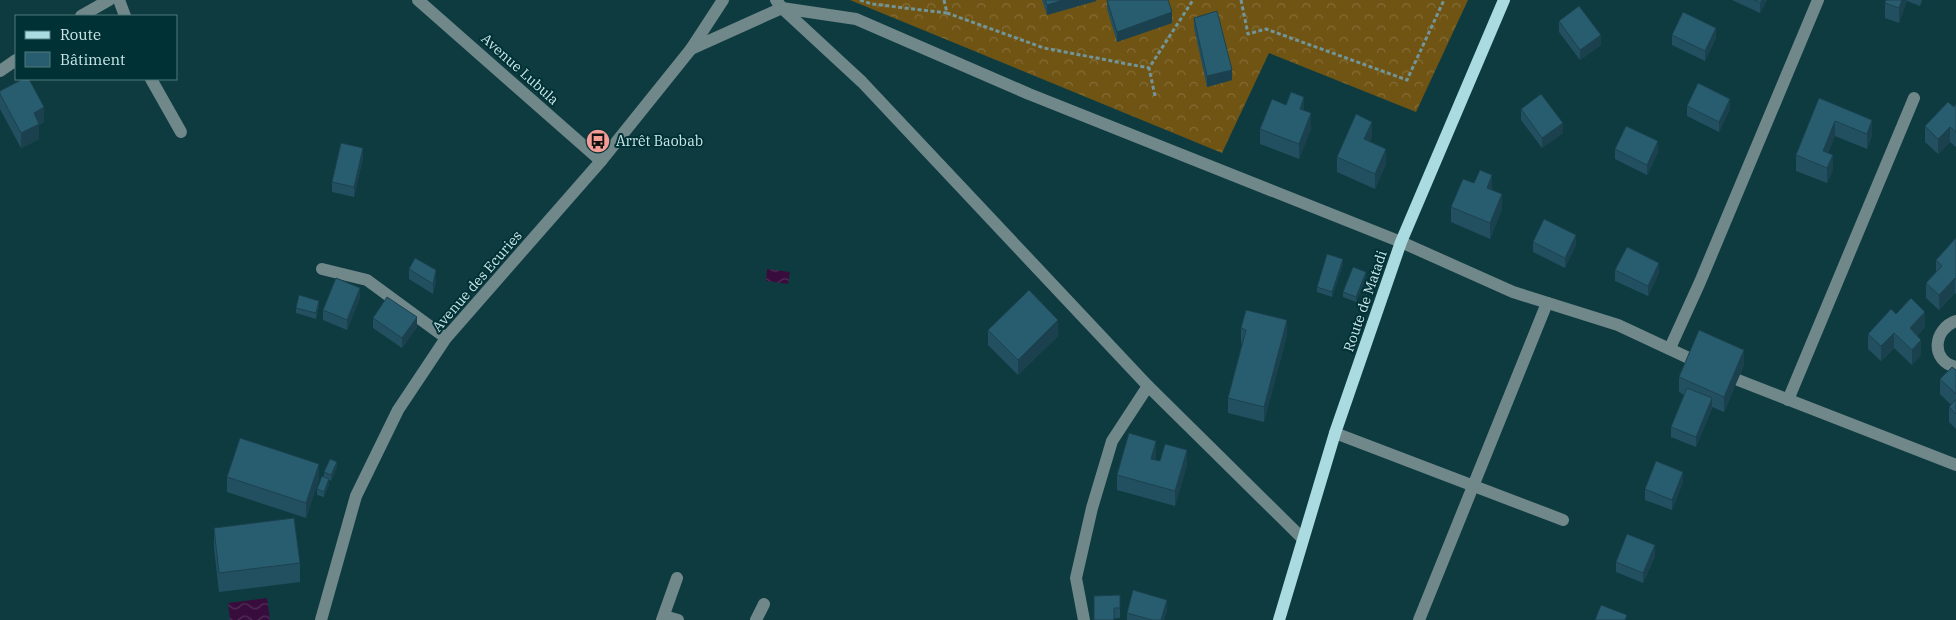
<svg xmlns="http://www.w3.org/2000/svg" width="1956" height="620" viewBox="0 0 1956 620" font-family="'IBM Plex Serif',serif">
  <style>
    .forest { fill: url(#forest-crowns) }
    .water { fill: url(#water-waves) }
    .lines { fill: none; stroke-linecap: round; stroke-linejoin: round }
    .path { stroke: #719599; stroke-width: 3; stroke-dasharray: 4 2.5; stroke-linecap: butt }
    .minor { stroke: #70888a; stroke-width: 12 }
    .major { stroke: #aadbe0; stroke-width: 12 }
    .wall { fill: #225060 }
    .shaded-wall { fill: #1c414e }
    .building { fill: #285d70; stroke: #1c414e }
    .labels { text-anchor: middle; dominant-baseline: central; stroke-width: 4; stroke-linejoin: round; paint-order: stroke }
    .street-label { font-size: 14px; fill: #cbe7ea; stroke: #003135 }
    .poi-label { font-size: 14px; fill: #cbe7ea; stroke: #003135; text-anchor: start }
  </style>
  <defs>
    <pattern id="forest-crowns" width="20" height="18" patternUnits="userSpaceOnUse" patternTransform="scale(1.25)"><rect width="20" height="18" fill="#705414"/><path d="M2 6a3 3 0 1 1 6 0M12 15a3 3 0 1 1 6 0" fill="none" stroke="#836d36"/></pattern>
    <pattern id="water-waves" width="16" height="10" patternUnits="userSpaceOnUse" patternTransform="scale(1.25)"><rect width="16" height="10" fill="#380d3d"/><path d="M0 5q4-4 8 0t8 0" fill="none" stroke="#533059"/></pattern>
  </defs>
  <rect width="100%" height="100%" fill="#0d3b40"/>
  <!-- forest -->
  <path class="forest" d="M 850,0 L 1468,0 L 1416,112 L 1269,53 L 1222,153 Z"/>
  <!-- water -->
  <g class="water">
    <path d="M 767,269 L 790,272 L 788,284 L 766,281 Z"/>
    <path d="M 267,598 L 270,620 L 230,620 L 228,603 Z"/>
  </g>
  <g class="lines">
    <!-- path -->
    <g class="path">
      <path d="M 860,0 L 872,4 L 947,13"/>
      <path d="M 944,0 L 947,13 L 1044,48 L 1149,68"/>
      <path d="M 1241,0 L 1248,34 L 1266,29 L 1407,80 L 1444,0"/>
      <path d="M 1155,96 L 1149,68 L 1193,0"/>
    </g>
    <!-- minor -->
    <g class="minor">
      <path d="M 119,0 L 125,16"/>
      <path d="M 418,0 L 601,161"/>
      <path d="M 776,0 L 782,8 L 862,82 L 1148,386 L 1302,538"/>
      <path d="M 81,16 L 109,0"/>
      <path d="M 691,49 L 782,8 L 856,19 L 1029,94 L 1401,242 L 1513,292 L 1618,325 L 1693,360"/>
      <path d="M 0,71 L 16,60"/>
      <path d="M 151,79 L 181,132"/>
      <path d="M 322,269 L 367,280 L 446,338"/>
      <path d="M 1956,321 C 1933,329 1930,361 1956,367"/>
      <path d="M 1670,348 L 1700,282 L 1818,0"/>
      <path d="M 1738,380 L 1956,465"/>
      <path d="M 1788,400 L 1914,98"/>
      <path d="M 1335,433 L 1563,520"/>
      <path d="M 664,616 L 678,620"/>
      <path d="M 321,620 L 356,496 L 398,410 L 446,338 L 601,161 L 691,49 L 723,0"/>
      <path d="M 662,620 L 677,578"/>
      <path d="M 756,620 L 764,604"/>
      <path d="M 1084,620 L 1076,578 L 1092,508 L 1112,441 L 1148,386"/>
      <path d="M 1419,620 L 1547,303"/>
    </g>
    <!-- major -->
    <path class="major" d="M 1279,620 L 1335,433 L 1401,242 L 1504,0"/>
  </g>
  <!-- wall -->
  <g class="wall">
    <path d="M 1042,0 L 1096,0 L 1096,1 L 1047,15 Z"/>
    <path d="M 1107,0 L 1168,0 L 1172,23 L 1117,42 L 1107,9 Z"/>
    <path d="M 1732,0 L 1767,0 L 1760,13 Z"/>
    <path d="M 1886,0 L 1922,0 L 1920,6 L 1907,1 L 1899,23 L 1885,18 L 1885,3 Z"/>
    <path d="M 1194,18 L 1232,80 L 1207,87 L 1194,28 Z"/>
    <path d="M 1559,21 L 1601,45 L 1580,60 L 1559,32 Z"/>
    <path d="M 1672,35 L 1716,38 L 1705,61 L 1672,45 Z"/>
    <path d="M 0,91 L 44,122 L 39,125 L 39,139 L 21,148 L 0,109 Z"/>
    <path d="M 1819,98 L 1872,135 L 1867,149 L 1835,136 L 1828,153 L 1833,170 L 1827,183 L 1796,171 L 1796,155 Z"/>
    <path d="M 1956,104 L 1956,147 L 1950,142 L 1938,154 L 1925,142 L 1925,126 L 1954,107 Z"/>
    <path d="M 1687,106 L 1730,109 L 1719,132 L 1687,116 Z"/>
    <path d="M 1521,109 L 1563,133 L 1542,148 L 1521,120 Z"/>
    <path d="M 1304,111 L 1311,128 L 1299,159 L 1260,144 L 1260,129 Z"/>
    <path d="M 1372,137 L 1370,141 L 1386,164 L 1375,189 L 1337,172 L 1337,157 Z"/>
    <path d="M 1615,149 L 1658,152 L 1647,175 L 1615,159 Z"/>
    <path d="M 363,158 L 354,197 L 332,192 L 332,182 Z"/>
    <path d="M 1492,190 L 1502,209 L 1490,239 L 1451,222 L 1451,207 Z"/>
    <path d="M 1956,238 L 1956,294 L 1955,293 L 1939,310 L 1926,298 L 1926,283 L 1936,272 L 1936,260 Z"/>
    <path d="M 1533,242 L 1576,245 L 1565,268 L 1533,252 Z"/>
    <path d="M 1343,264 L 1332,297 L 1317,292 L 1317,287 Z"/>
    <path d="M 409,269 L 436,281 L 433,294 L 409,279 Z"/>
    <path d="M 1615,270 L 1659,273 L 1648,296 L 1615,281 Z"/>
    <path d="M 1366,277 L 1356,302 L 1343,297 L 1343,292 Z"/>
    <path d="M 360,298 L 347,330 L 323,320 L 323,310 Z"/>
    <path d="M 319,306 L 316,319 L 296,313 L 296,308 Z"/>
    <path d="M 373,318 L 417,327 L 402,348 L 373,328 Z"/>
    <path d="M 1925,327 L 1917,336 L 1921,355 L 1912,365 L 1894,348 L 1881,361 L 1868,349 L 1868,334 Z"/>
    <path d="M 1241,328 L 1287,335 L 1264,422 L 1228,413 L 1228,398 L 1242,344 L 1241,343 Z"/>
    <path d="M 988,330 L 1058,336 L 1018,375 L 988,345 Z"/>
    <path d="M 1744,365 L 1724,412 L 1712,407 L 1712,409 L 1696,447 L 1671,437 L 1671,427 L 1684,395 L 1679,392 L 1679,377 Z"/>
    <path d="M 1956,370 L 1956,429 L 1949,422 L 1949,407 L 1951,405 L 1940,394 L 1940,379 Z"/>
    <path d="M 1156,456 L 1155,460 L 1187,465 L 1175,506 L 1117,490 L 1117,475 Z"/>
    <path d="M 337,467 L 331,481 L 329,479 L 329,484 L 324,497 L 317,495 L 317,489 L 324,477 L 324,472 Z"/>
    <path d="M 227,477 L 319,479 L 306,518 L 227,492 Z"/>
    <path d="M 1683,482 L 1672,510 L 1645,500 L 1645,489 Z"/>
    <path d="M 214,528 L 300,563 L 300,582 L 219,592 L 214,548 Z"/>
    <path d="M 1655,556 L 1643,583 L 1616,572 L 1616,562 Z"/>
    <path d="M 1120,595 L 1120,618 L 1094,620 Z"/>
    <path d="M 1167,610 L 1164,620 L 1127,620 L 1127,613 Z"/>
  </g>
  <!-- shaded-wall -->
  <g class="shaded-wall">
    <path d="M 1063,0 L 1096,0 L 1096,1 L 1047,15 L 1047,5 Z"/>
    <path d="M 1762,0 L 1767,0 L 1760,13 L 1760,3 Z"/>
    <path d="M 1902,0 L 1907,0 L 1907,1 L 1899,23 L 1899,8 Z"/>
    <path d="M 1172,12 L 1172,23 L 1117,42 L 1117,32 Z"/>
    <path d="M 1716,28 L 1716,38 L 1705,61 L 1705,51 Z"/>
    <path d="M 1601,35 L 1601,45 L 1580,60 L 1580,50 Z"/>
    <path d="M 1232,70 L 1232,80 L 1207,87 L 1207,76 Z"/>
    <path d="M 1304,97 L 1304,112 L 1300,109 Z"/>
    <path d="M 1730,99 L 1730,109 L 1719,132 L 1719,122 Z"/>
    <path d="M 44,107 L 44,122 L 39,125 L 39,139 L 21,148 L 21,133 L 34,113 Z"/>
    <path d="M 1311,113 L 1311,128 L 1299,159 L 1299,144 Z"/>
    <path d="M 1872,120 L 1872,135 L 1867,149 L 1867,134 Z"/>
    <path d="M 1835,121 L 1835,136 L 1823,166 L 1823,151 Z"/>
    <path d="M 1372,122 L 1372,137 L 1364,154 L 1364,139 Z"/>
    <path d="M 1563,123 L 1563,133 L 1542,148 L 1542,138 Z"/>
    <path d="M 1950,127 L 1950,142 L 1938,154 L 1938,139 Z"/>
    <path d="M 1658,141 L 1658,152 L 1647,175 L 1647,165 Z"/>
    <path d="M 363,148 L 363,158 L 354,197 L 354,187 Z"/>
    <path d="M 1386,149 L 1386,164 L 1375,189 L 1375,174 Z"/>
    <path d="M 1833,155 L 1833,170 L 1827,183 L 1827,168 Z"/>
    <path d="M 1492,175 L 1492,190 L 1487,188 Z"/>
    <path d="M 1502,194 L 1502,209 L 1490,239 L 1490,223 Z"/>
    <path d="M 1576,235 L 1576,245 L 1565,268 L 1565,258 Z"/>
    <path d="M 1343,259 L 1343,264 L 1332,297 L 1332,292 Z"/>
    <path d="M 1659,263 L 1659,273 L 1648,296 L 1648,286 Z"/>
    <path d="M 436,270 L 436,281 L 433,294 L 433,284 Z"/>
    <path d="M 1366,272 L 1366,277 L 1356,302 L 1356,297 Z"/>
    <path d="M 1955,278 L 1955,293 L 1939,310 L 1939,295 Z"/>
    <path d="M 360,288 L 360,298 L 347,330 L 347,320 Z"/>
    <path d="M 319,301 L 319,306 L 316,319 L 316,313 Z"/>
    <path d="M 1925,312 L 1925,327 L 1910,344 L 1910,328 Z"/>
    <path d="M 417,317 L 417,327 L 402,348 L 402,338 Z"/>
    <path d="M 1058,320 L 1058,336 L 1018,375 L 1018,360 Z"/>
    <path d="M 1287,320 L 1287,335 L 1264,422 L 1264,407 Z"/>
    <path d="M 1894,333 L 1894,348 L 1881,361 L 1881,346 Z"/>
    <path d="M 1921,340 L 1921,355 L 1912,365 L 1912,350 Z"/>
    <path d="M 1744,350 L 1744,365 L 1724,412 L 1724,397 Z"/>
    <path d="M 1712,398 L 1712,409 L 1696,447 L 1696,437 Z"/>
    <path d="M 1156,441 L 1156,456 L 1151,474 L 1151,459 Z"/>
    <path d="M 1187,450 L 1187,465 L 1175,506 L 1175,491 Z"/>
    <path d="M 337,462 L 337,467 L 331,481 L 331,475 Z"/>
    <path d="M 319,464 L 319,479 L 306,518 L 306,503 Z"/>
    <path d="M 1683,472 L 1683,482 L 1672,510 L 1672,500 Z"/>
    <path d="M 329,479 L 329,484 L 324,497 L 324,492 Z"/>
    <path d="M 1655,545 L 1655,556 L 1643,583 L 1643,573 Z"/>
    <path d="M 1167,600 L 1167,610 L 1164,620 L 1161,620 Z"/>
  </g>
  <!-- building -->
  <g class="building">
    <path d="M 1045,0 L 1063,0 L 1047,5 Z"/>
    <path d="M 1107,0 L 1168,0 L 1172,12 L 1117,32 Z"/>
    <path d="M 1754,0 L 1762,0 L 1760,3 Z"/>
    <path d="M 1886,0 L 1902,0 L 1899,8 L 1885,3 Z"/>
    <path d="M 1579,6 L 1601,35 L 1580,50 L 1559,21 Z"/>
    <path d="M 1217,11 L 1232,70 L 1207,76 L 1194,18 Z"/>
    <path d="M 1683,12 L 1716,28 L 1705,51 L 1672,35 Z"/>
    <path d="M 23,79 L 29,79 L 44,107 L 34,113 L 39,124 L 21,133 L 0,94 L 0,91 Z"/>
    <path d="M 1698,83 L 1730,99 L 1719,122 L 1687,106 Z"/>
    <path d="M 1291,92 L 1304,97 L 1300,109 L 1311,113 L 1299,144 L 1260,129 L 1272,99 L 1286,105 Z"/>
    <path d="M 1541,94 L 1563,123 L 1542,138 L 1521,109 Z"/>
    <path d="M 1819,98 L 1872,120 L 1867,134 L 1835,121 L 1823,151 L 1833,155 L 1827,168 L 1796,155 Z"/>
    <path d="M 1948,102 L 1954,107 L 1956,104 L 1956,132 L 1950,127 L 1938,139 L 1925,126 Z"/>
    <path d="M 1356,114 L 1372,122 L 1364,139 L 1386,149 L 1375,174 L 1337,157 Z"/>
    <path d="M 1626,126 L 1658,141 L 1647,165 L 1615,149 Z"/>
    <path d="M 341,143 L 363,148 L 354,187 L 332,182 Z"/>
    <path d="M 1480,170 L 1492,175 L 1487,188 L 1502,194 L 1490,223 L 1451,207 L 1463,179 L 1474,183 Z"/>
    <path d="M 1544,219 L 1576,235 L 1565,258 L 1533,242 Z"/>
    <path d="M 1956,238 L 1956,279 L 1955,278 L 1939,295 L 1926,283 L 1942,266 L 1936,260 Z"/>
    <path d="M 1627,247 L 1659,263 L 1648,286 L 1615,270 Z"/>
    <path d="M 1327,254 L 1343,259 L 1332,292 L 1317,287 Z"/>
    <path d="M 415,258 L 436,270 L 433,284 L 409,269 Z"/>
    <path d="M 1353,267 L 1366,272 L 1356,297 L 1343,292 Z"/>
    <path d="M 336,278 L 360,288 L 347,320 L 323,310 Z"/>
    <path d="M 1029,290 L 1058,320 L 1018,360 L 988,330 Z"/>
    <path d="M 299,295 L 319,301 L 316,313 L 296,308 Z"/>
    <path d="M 387,297 L 417,317 L 402,338 L 373,318 Z"/>
    <path d="M 1911,298 L 1925,312 L 1910,328 L 1921,340 L 1912,350 L 1894,333 L 1881,346 L 1868,334 L 1891,309 L 1896,314 Z"/>
    <path d="M 1246,310 L 1287,320 L 1264,407 L 1228,398 L 1246,330 L 1241,328 Z"/>
    <path d="M 1699,330 L 1744,350 L 1724,397 L 1679,377 Z"/>
    <path d="M 1952,367 L 1956,370 L 1956,394 L 1940,379 Z"/>
    <path d="M 1687,388 L 1712,398 L 1696,437 L 1671,427 Z"/>
    <path d="M 1956,399 L 1956,414 L 1949,407 Z"/>
    <path d="M 1129,433 L 1156,441 L 1151,459 L 1160,461 L 1165,444 L 1187,450 L 1175,491 L 1117,475 Z"/>
    <path d="M 240,438 L 319,464 L 306,503 L 227,477 Z"/>
    <path d="M 330,459 L 337,462 L 331,475 L 324,472 Z"/>
    <path d="M 1656,461 L 1683,472 L 1672,500 L 1645,489 Z"/>
    <path d="M 322,476 L 329,479 L 324,492 L 317,489 Z"/>
    <path d="M 294,518 L 300,563 L 219,573 L 214,528 Z"/>
    <path d="M 1627,534 L 1655,545 L 1643,573 L 1616,562 Z"/>
    <path d="M 1133,590 L 1167,600 L 1161,620 L 1152,620 L 1127,613 Z"/>
    <path d="M 1120,595 L 1120,608 L 1114,608 L 1114,620 L 1094,620 L 1094,596 Z"/>
    <path d="M 1601,605 L 1627,615 L 1625,620 L 1595,620 Z"/>
  </g>
  <!-- icons -->
  <defs>
    <g id="bus-disc" transform="scale(1.25)"><circle r="9.5" fill="#f59c96" stroke="#003135"/><path d="M-5-6H5V4H4V6H2V4H-2V6H-4V4H-5ZM-3.5-4V0h7V-4ZM-3.5 1.2v1.5H-2V1.2ZM2 1.2v1.5H3.5V1.2Z" fill="#111"/></g>
  </defs>
  <g fill-rule="evenodd">
    <use href="#bus-disc" x="598" y="141"/>
  </g>
  <g class="labels">
    <!-- street labels -->
    <g class="street-label">
      <text transform="translate(520 69) rotate(42)">Avenue Lubula</text>
      <text transform="translate(477 281) rotate(-49)">Avenue des Ecuries</text>
      <text transform="translate(1365 301) rotate(-71)">Route de Matadi</text>
    </g>
    <!-- poi labels -->
    <g class="poi-label">
      <text x="616" y="141">Arrêt Baobab</text>
    </g>
  </g>
  <!-- legend -->
  <rect x="15" y="15" width="162" height="65" fill="#003135" stroke="#517a7d"/>
  <rect x="25" y="31" width="25" height="8" fill="#aadbe0" stroke="#517a7d"/>
  <text x="60" y="40" font-size="15" fill="#cbe7ea">Route</text>
  <rect x="25" y="52" width="25" height="15" fill="#285d70" stroke="#517a7d"/>
  <text x="60" y="65" font-size="15" fill="#cbe7ea">Bâtiment</text>
</svg>
